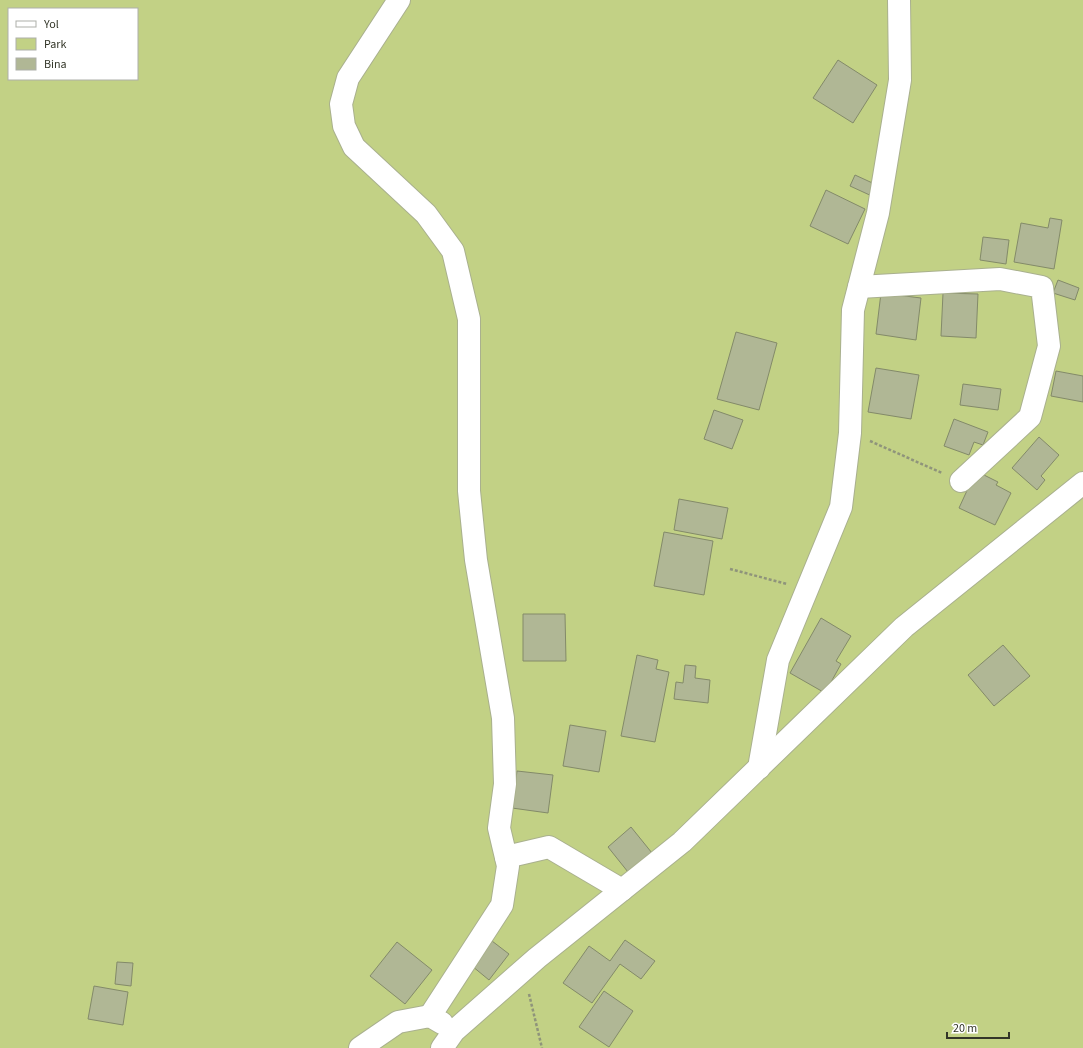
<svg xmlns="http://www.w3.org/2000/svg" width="1083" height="1048" viewBox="0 0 1083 1048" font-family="'Source Sans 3',sans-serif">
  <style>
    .green { fill: #c2d185; fill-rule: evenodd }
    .building { fill: #b0b795; stroke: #838a69 }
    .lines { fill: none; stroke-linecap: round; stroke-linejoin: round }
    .minor-casing { stroke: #a9b08e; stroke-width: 24 }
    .path { stroke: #8f947b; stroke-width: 2.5; stroke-dasharray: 3 2; stroke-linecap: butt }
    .minor { stroke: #fff; stroke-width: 22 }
  </style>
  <rect width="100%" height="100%" fill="#e9f1cc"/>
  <!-- green -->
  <path class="green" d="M 0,0 L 1083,0 L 1083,1048 L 0,1048 ZM 9,9 L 137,9 L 137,79 L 9,79 Z"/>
  <!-- building -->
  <g class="building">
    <path d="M 838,60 L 877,85 L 853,123 L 813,98 Z"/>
    <path d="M 855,175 L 879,186 L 874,197 L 850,186 Z"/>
    <path d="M 826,190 L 865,209 L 848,244 L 810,226 Z"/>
    <path d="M 1050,218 L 1062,220 L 1054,269 L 1014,262 L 1021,223 L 1048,228 Z"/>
    <path d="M 983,237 L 1009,240 L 1006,264 L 980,260 Z"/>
    <path d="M 1058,280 L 1079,288 L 1075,300 L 1053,293 Z"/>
    <path d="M 881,293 L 921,298 L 916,340 L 876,334 Z"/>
    <path d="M 943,293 L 978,294 L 976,338 L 941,336 Z"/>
    <path d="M 736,332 L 777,343 L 759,410 L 717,399 Z"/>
    <path d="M 876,368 L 919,375 L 911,419 L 868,412 Z"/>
    <path d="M 1056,371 L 1083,376 L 1083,402 L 1051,396 Z"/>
    <path d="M 963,384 L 1001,389 L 998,410 L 960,405 Z"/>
    <path d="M 714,410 L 743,420 L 732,449 L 704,439 Z"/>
    <path d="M 954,419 L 988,432 L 983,445 L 974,442 L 969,455 L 944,446 Z"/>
    <path d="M 1039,437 L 1059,455 L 1041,476 L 1045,480 L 1037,490 L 1012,468 Z"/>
    <path d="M 976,471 L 998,482 L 996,485 L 1011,493 L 995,525 L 959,508 Z"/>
    <path d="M 679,499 L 728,508 L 722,539 L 674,530 Z"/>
    <path d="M 664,532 L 713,541 L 704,595 L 654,586 Z"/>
    <path d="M 523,614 L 565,614 L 566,661 L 523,661 Z"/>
    <path d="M 821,618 L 851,636 L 836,661 L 841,664 L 825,693 L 790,673 Z"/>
    <path d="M 1003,645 L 1030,676 L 994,706 L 968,675 Z"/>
    <path d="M 637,655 L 658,660 L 656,669 L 669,672 L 655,742 L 621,736 Z"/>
    <path d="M 685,665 L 696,666 L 695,678 L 710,680 L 708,703 L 674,699 L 676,682 L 683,683 Z"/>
    <path d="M 570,725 L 606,731 L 599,772 L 563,766 Z"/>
    <path d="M 517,771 L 553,775 L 548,813 L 512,808 Z"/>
    <path d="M 631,827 L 652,853 L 628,872 L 608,847 Z"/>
    <path d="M 625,940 L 655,961 L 641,979 L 620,964 L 592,1003 L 563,983 L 589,946 L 610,961 Z"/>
    <path d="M 492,941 L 509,954 L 489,980 L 472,966 Z"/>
    <path d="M 397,942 L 432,970 L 405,1004 L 370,976 Z"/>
    <path d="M 117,962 L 133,963 L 131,986 L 115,984 Z"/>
    <path d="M 94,986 L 128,992 L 123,1025 L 88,1019 Z"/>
    <path d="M 604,991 L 633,1011 L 609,1047 L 579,1027 Z"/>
  </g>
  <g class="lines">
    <!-- minor casing -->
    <g class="minor-casing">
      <g id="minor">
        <path d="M 399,0 L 348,78 L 341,104 L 344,126 L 354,147 L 426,214 L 453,251 L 469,319 L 469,491 L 476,560 L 503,718 L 505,784 L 499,828 L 508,866 L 502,905 L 430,1016"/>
        <path d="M 859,287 L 1000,279 L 1042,287 L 1049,346 L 1030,417 L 961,481"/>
        <path d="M 759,768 L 778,660 L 841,507 L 850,433 L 853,310 L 878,213 L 900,80 L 899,0"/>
        <path d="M 506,857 L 549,847 L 622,890"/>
        <path d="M 360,1048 L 398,1022 L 430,1016 L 442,1023"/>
        <path d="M 442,1048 L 454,1031 L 537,958 L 682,842 L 904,627 L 1083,483"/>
      </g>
    </g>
    <!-- path -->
    <g class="path">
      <path d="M 870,441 L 942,473"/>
      <path d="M 730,569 L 787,584"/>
      <path d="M 529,994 L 542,1048"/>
    </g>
    <!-- minor -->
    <use href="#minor" class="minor"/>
  </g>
  <!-- legend -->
  <rect x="8" y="8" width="130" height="72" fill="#ffffff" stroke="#adafa9"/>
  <rect x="16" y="21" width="20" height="6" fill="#ffffff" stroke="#adafa9"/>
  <text x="44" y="28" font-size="12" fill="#333628">Yol</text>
  <rect x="16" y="38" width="20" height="12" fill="#c2d185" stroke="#adafa9"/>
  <text x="44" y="48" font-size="12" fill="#333628">Park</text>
  <rect x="16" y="58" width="20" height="12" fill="#b0b795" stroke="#adafa9"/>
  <text x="44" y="68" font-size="12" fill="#333628">Bina</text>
  <!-- scale -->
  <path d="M947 1032v6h62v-6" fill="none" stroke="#333628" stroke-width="2"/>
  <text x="953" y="1032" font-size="12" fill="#333628" stroke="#ffffff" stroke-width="3" paint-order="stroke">20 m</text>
</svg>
